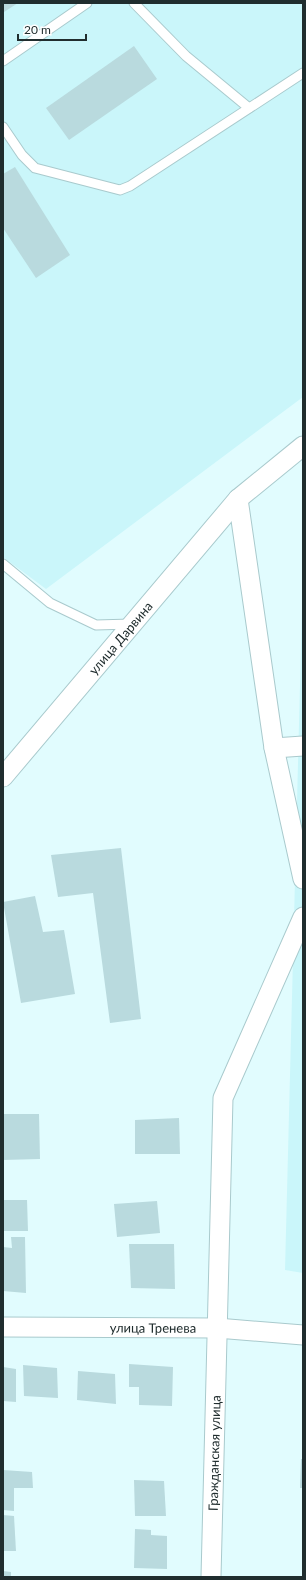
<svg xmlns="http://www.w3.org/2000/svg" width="306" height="1580" viewBox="0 0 306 1580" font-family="Lato,sans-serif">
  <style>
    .built { fill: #caf6fa }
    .building { fill: #b9dade }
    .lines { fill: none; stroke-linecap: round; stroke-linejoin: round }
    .service-casing { stroke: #a9cacd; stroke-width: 11 }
    .minor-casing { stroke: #a9cacd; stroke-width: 21 }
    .service { stroke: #fff; stroke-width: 9 }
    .minor { stroke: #fff; stroke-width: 19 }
    .labels { text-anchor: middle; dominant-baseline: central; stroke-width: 3.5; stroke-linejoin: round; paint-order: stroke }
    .street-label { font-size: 13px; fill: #202d2e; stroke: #fff }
  </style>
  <rect width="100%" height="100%" fill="#e1fcfe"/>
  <!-- built -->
  <g class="built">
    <path d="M 3,3 L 303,3 L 303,397 L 46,589 L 3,557 Z"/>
    <path d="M 303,568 L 303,1273 L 285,1270 Z"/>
  </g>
  <!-- building -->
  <g class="building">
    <path d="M 3,3 L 18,3 L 4,12 Z"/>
    <path d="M 134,46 L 157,79 L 69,140 L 46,108 Z"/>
    <path d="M 15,167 L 70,255 L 36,278 L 3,228 L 3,174 Z"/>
    <path d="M 121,848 L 141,1019 L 110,1023 L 93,893 L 58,897 L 51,855 Z"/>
    <path d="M 35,896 L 43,932 L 64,930 L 75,994 L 21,1003 L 3,902 Z"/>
    <path d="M 3,1114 L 39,1114 L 40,1159 L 3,1160 Z"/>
    <path d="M 179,1118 L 180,1154 L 135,1154 L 135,1120 Z"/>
    <path d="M 3,1200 L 27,1200 L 28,1231 L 3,1231 Z"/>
    <path d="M 157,1201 L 160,1233 L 117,1237 L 114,1204 Z"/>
    <path d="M 11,1237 L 25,1237 L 26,1293 L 3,1291 L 3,1247 L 12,1248 Z"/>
    <path d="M 129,1244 L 174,1244 L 175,1289 L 131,1288 Z"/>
    <path d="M 129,1364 L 173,1367 L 172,1406 L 139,1405 L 139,1387 L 129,1387 Z"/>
    <path d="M 23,1365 L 57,1368 L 58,1398 L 24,1396 Z"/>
    <path d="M 3,1367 L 16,1369 L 16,1402 L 3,1401 Z"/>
    <path d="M 78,1371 L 115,1374 L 116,1404 L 77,1400 Z"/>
    <path d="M 301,1459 L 303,1459 L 303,1488 L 300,1488 Z"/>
    <path d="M 3,1470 L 32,1472 L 33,1488 L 14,1488 L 14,1511 L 3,1510 Z"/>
    <path d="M 134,1480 L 164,1481 L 166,1516 L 135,1516 Z"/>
    <path d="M 3,1515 L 14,1516 L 16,1551 L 3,1551 Z"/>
    <path d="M 135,1529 L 151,1530 L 151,1535 L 167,1536 L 167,1569 L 134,1568 Z"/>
    <path d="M 3,1571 L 11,1572 L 11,1577 L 3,1577 Z"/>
  </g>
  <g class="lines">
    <!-- service casing -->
    <g class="service-casing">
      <g id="service">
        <path d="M 134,3 L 186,56 L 249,108"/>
        <path d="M 3,61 L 87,3"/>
        <path d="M 3,127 L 22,155 L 35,168 L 120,190 L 130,186 L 303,73"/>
        <path d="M 3,564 L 50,603 L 96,625 L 131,624"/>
      </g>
    </g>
    <!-- minor casing -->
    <g class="minor-casing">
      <g id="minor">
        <path d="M 238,499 L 274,748 L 303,879"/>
        <path d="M 274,748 L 303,746"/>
        <path id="s1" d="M 3,777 L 238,499 L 303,446"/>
        <path id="s2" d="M 3,1327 L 217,1328 L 303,1335"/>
        <path id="s3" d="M 211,1577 L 223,1098 L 303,917"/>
      </g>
    </g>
    <!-- service -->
    <use href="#service" class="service"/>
    <!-- minor -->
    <use href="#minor" class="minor"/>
  </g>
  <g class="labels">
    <!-- street labels -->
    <g class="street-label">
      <text stroke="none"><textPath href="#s1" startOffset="182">улица Дарвина</textPath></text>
      <text stroke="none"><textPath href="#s2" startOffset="150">улица Тренева</textPath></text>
      <text stroke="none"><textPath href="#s3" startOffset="124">Гражданская улица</textPath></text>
    </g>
  </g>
  <!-- border -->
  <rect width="306" height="1580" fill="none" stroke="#202d2e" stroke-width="8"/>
  <!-- scale -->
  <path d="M18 34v6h68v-6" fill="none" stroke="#202d2e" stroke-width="2"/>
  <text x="24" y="34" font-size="12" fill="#202d2e" stroke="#ffffff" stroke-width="3" paint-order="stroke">20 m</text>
</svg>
